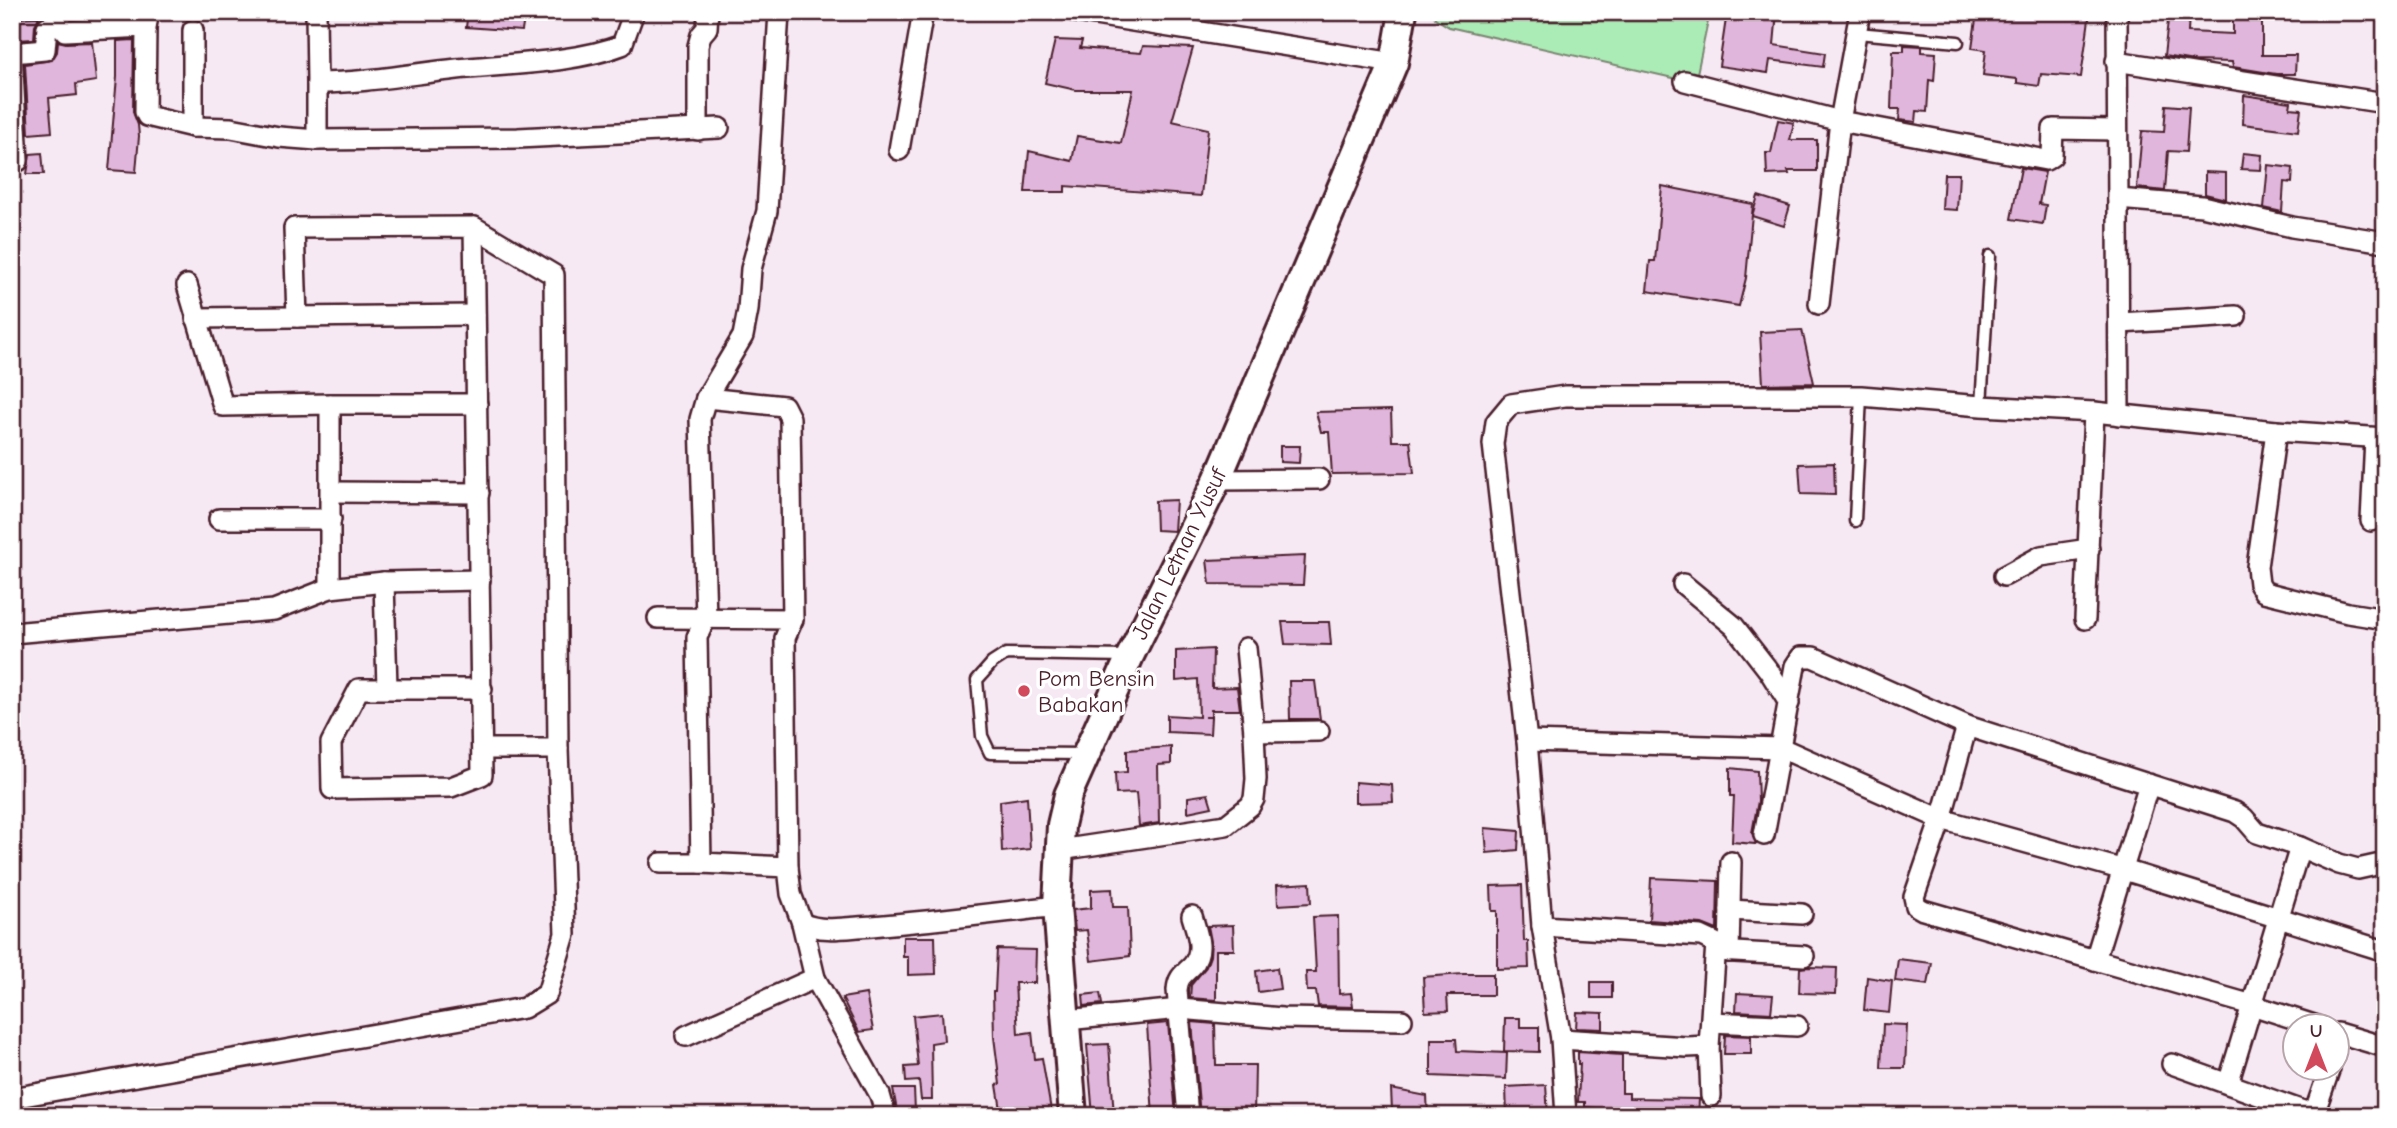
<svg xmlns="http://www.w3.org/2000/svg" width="2397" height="1128" viewBox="0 0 2397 1128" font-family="'Comic Neue',sans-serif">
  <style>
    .green { fill: #abecb6; stroke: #7a8670; stroke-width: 2 }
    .building { fill: #e0b6dc; stroke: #4a1f2b; stroke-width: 2 }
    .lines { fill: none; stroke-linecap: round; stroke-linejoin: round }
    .lane-casing { stroke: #4a1f2b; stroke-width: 15 }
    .street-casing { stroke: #4a1f2b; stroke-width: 24 }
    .secondary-casing { stroke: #4a1f2b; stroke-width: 32 }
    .lane { stroke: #fff; stroke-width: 10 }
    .street { stroke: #fff; stroke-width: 19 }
    .secondary { stroke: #fff; stroke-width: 26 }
    .poi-dot { fill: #d1495b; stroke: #fff; stroke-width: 2.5 }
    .labels { text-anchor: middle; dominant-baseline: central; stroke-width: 7; stroke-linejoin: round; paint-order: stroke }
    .street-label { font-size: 23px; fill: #4a1f2b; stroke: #fff }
    .poi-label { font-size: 23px; fill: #4a1f2b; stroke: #fff; text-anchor: start }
  </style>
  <rect width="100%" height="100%" fill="#f6e9f4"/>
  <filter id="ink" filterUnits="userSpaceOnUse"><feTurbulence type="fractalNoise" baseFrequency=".0143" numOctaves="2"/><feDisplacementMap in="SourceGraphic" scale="14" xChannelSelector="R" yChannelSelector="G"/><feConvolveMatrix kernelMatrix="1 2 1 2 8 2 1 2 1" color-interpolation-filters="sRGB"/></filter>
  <g filter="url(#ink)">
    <!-- green -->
    <path class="green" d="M 1433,12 L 1710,12 L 1695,83 L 1449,27 L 1435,18 Z"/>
    <!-- building -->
    <g class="building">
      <path d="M 468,12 L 525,12 L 522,31 L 466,27 Z"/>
      <path d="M 1727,12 L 1777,12 L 1774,45 L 1825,53 L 1823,67 L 1770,60 L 1768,73 L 1719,66 Z"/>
      <path d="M 1977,12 L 2090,12 L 2081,77 L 2041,74 L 2039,86 L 2017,83 L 2017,79 L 1983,75 L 1986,50 L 1972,48 Z"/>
      <path d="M 2169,12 L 2189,13 L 2188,32 L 2233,34 L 2233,12 L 2262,12 L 2262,55 L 2296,55 L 2295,74 L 2276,74 L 2233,67 L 2232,62 L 2194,61 L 2164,56 Z"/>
      <path d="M 39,17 L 35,25 L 34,39 L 17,40 L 16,18 Z"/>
      <path d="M 134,40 L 133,112 L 138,125 L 139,136 L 136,172 L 109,170 L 117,77 L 117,41 Z"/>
      <path d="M 1055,40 L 1082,41 L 1080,48 L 1141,53 L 1143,46 L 1193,48 L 1172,121 L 1208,129 L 1201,196 L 1065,186 L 1065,192 L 1025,192 L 1029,151 L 1072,161 L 1077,136 L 1121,143 L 1133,90 L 1076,90 L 1045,83 Z"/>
      <path d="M 58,41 L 66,43 L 92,42 L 96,81 L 76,84 L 77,95 L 49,98 L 52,132 L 29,134 L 25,64 L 52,60 L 57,52 Z"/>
      <path d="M 1904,45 L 1922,46 L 1922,52 L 1936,53 L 1934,81 L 1929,80 L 1927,112 L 1917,111 L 1916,122 L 1899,120 L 1900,109 L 1891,109 L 1893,51 L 1904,51 Z"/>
      <path d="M 2244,95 L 2291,102 L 2290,108 L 2301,109 L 2298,131 L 2243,124 Z"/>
      <path d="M 2166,105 L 2189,107 L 2186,152 L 2168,151 L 2165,191 L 2137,188 L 2142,131 L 2164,132 Z"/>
      <path d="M 1778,120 L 1794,123 L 1790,140 L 1817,140 L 1817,171 L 1788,171 L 1789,174 L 1767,175 L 1766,153 L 1771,153 Z"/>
      <path d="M 42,153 L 44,174 L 27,174 L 30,154 Z"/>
      <path d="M 2243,153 L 2262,155 L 2261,170 L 2241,169 Z"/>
      <path d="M 2268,165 L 2293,168 L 2292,183 L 2284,182 L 2282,212 L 2264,208 Z"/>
      <path d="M 2021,168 L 2045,172 L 2039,204 L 2046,205 L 2043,224 L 2011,219 Z"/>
      <path d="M 2205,172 L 2226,173 L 2226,199 L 2205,194 Z"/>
      <path d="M 1944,174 L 1959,174 L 1957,210 L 1942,209 Z"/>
      <path d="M 1662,186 L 1753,204 L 1746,278 L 1739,306 L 1647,291 L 1650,261 L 1655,261 Z"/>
      <path d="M 1758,196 L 1790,206 L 1784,226 L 1752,216 Z"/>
      <path d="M 1802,330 L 1814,383 L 1763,384 L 1760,332 Z"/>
      <path d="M 1391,410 L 1392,441 L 1410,441 L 1414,473 L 1332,474 L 1329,432 L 1321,432 L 1316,412 Z"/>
      <path d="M 1280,446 L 1300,446 L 1299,463 L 1280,462 Z"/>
      <path d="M 1834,463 L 1835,495 L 1801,494 L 1799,464 Z"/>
      <path d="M 1176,500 L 1174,531 L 1156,530 L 1155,501 Z"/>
      <path d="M 1305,556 L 1303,585 L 1210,584 L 1207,560 Z"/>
      <path d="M 1282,622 L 1329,622 L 1331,645 L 1285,644 Z"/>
      <path d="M 1213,649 L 1212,688 L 1237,687 L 1240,710 L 1211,710 L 1211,717 L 1205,717 L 1211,717 L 1210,734 L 1167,732 L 1167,715 L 1199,717 L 1198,679 L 1176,681 L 1176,651 Z"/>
      <path d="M 1289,681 L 1315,681 L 1320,719 L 1290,719 Z"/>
      <path d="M 1171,747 L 1171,764 L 1158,765 L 1159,823 L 1139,826 L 1136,793 L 1116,794 L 1115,773 L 1127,772 L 1127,750 Z"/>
      <path d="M 1730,768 L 1757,771 L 1758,801 L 1752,833 L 1756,844 L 1732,842 L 1734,796 L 1730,796 Z"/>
      <path d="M 1355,782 L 1392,785 L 1393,802 L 1355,803 Z"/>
      <path d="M 1208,794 L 1212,807 L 1188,812 L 1188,797 Z"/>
      <path d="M 1027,797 L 1030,849 L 1002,852 L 1000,801 Z"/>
      <path d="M 1485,828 L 1519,831 L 1518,850 L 1487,853 Z"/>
      <path d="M 1651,878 L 1718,881 L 1717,930 L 1702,924 L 1649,920 Z"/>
      <path d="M 1310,883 L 1311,903 L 1278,905 L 1277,885 Z"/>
      <path d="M 1522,885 L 1524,941 L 1528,941 L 1529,968 L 1497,969 L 1497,911 L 1492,911 L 1491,886 Z"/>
      <path d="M 1112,889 L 1113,907 L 1128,907 L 1130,956 L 1091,961 L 1087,930 L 1075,931 L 1073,910 L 1091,908 L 1091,890 Z"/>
      <path d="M 1338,916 L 1339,994 L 1351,993 L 1353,1007 L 1318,1006 L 1316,991 L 1307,991 L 1306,972 L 1316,972 L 1313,917 Z"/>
      <path d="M 1233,925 L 1234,950 L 1216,950 L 1216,1000 L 1190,998 L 1191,985 L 1206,967 L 1210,956 L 1211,941 L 1208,926 Z"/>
      <path d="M 903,937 L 935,937 L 936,974 L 908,975 L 908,957 L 903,957 Z"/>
      <path d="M 997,949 L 1036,950 L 1035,983 L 1015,983 L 1018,1034 L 1032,1032 L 1035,1059 L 1042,1058 L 1052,1116 L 1002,1116 L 997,1085 L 1000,1084 L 994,1037 L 993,992 L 995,992 Z"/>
      <path d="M 1898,959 L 1932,963 L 1928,985 L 1895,981 Z"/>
      <path d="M 1809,967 L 1837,968 L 1836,994 L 1799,993 L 1800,968 Z"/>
      <path d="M 1277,968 L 1280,989 L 1258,992 L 1256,971 Z"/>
      <path d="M 1463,974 L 1493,974 L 1493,995 L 1447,995 L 1448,1011 L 1425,1012 L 1423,977 Z"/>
      <path d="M 1867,977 L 1892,981 L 1889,1013 L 1864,1010 Z"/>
      <rect x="1591" y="982" width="21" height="16"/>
      <path d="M 1100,993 L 1102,1004 L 1084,1006 L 1083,995 Z"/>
      <path d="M 1737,993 L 1773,995 L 1771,1013 L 1736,1011 Z"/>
      <path d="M 866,994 L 873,1030 L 859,1032 L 842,998 Z"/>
      <path d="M 1577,1012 L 1603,1013 L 1603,1029 L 1576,1028 Z"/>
      <path d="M 942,1013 L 944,1041 L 931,1043 L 932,1100 L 921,1100 L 919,1081 L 906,1082 L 905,1067 L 918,1066 L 913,1016 Z"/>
      <path d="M 1505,1018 L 1520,1018 L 1520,1027 L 1539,1027 L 1539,1052 L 1504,1051 Z"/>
      <path d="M 1192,1022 L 1215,1024 L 1216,1065 L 1255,1065 L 1254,1116 L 1200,1116 Z"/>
      <path d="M 1168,1023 L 1176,1116 L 1153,1116 L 1147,1025 Z"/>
      <path d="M 1883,1024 L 1907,1025 L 1905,1068 L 1881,1068 Z"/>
      <path d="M 1725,1035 L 1751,1036 L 1751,1054 L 1724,1054 Z"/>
      <path d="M 1431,1039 L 1456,1039 L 1457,1051 L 1507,1053 L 1506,1079 L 1431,1076 Z"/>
      <path d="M 1109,1044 L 1114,1116 L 1093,1116 L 1087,1045 Z"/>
      <path d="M 1578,1052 L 1622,1055 L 1622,1093 L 1629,1093 L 1629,1098 L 1699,1099 L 1698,1116 L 1651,1116 L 1651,1113 L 1585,1107 L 1585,1102 L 1578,1102 L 1580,1064 L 1578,1064 Z"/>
      <path d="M 1546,1085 L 1548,1116 L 1507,1116 L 1506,1087 Z"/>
      <path d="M 893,1089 L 914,1089 L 915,1111 L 897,1111 Z"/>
      <path d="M 1391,1089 L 1427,1096 L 1428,1116 L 1398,1116 L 1397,1110 L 1392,1110 Z"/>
    </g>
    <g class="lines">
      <!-- lane casing -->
      <g class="lane-casing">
        <g id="lane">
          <path d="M 1857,33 L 1958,42"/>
          <path d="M 1981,406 L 1990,256"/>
          <path d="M 1855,521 L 1861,396"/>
          <path d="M 1083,754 L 990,753 L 982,736 L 977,680 L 992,663 L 1006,654 L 1127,656"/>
        </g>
      </g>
      <!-- street casing -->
      <g class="street-casing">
        <g id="street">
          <path d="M 60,12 L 61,25 L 65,31 L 146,27"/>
          <path d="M 149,12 L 146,27 L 145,112 L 147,116 L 193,127 L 231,128 L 279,137 L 317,140 L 518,138 L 719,128"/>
          <path d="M 316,12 L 317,83"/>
          <path d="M 779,12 L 767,211 L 751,269 L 748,310 L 743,336 L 706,398 L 700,419 L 706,618 L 697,637 L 701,863 L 788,867"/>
          <path d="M 1076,12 L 1394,63"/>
          <path d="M 2117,12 L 2119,415"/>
          <path d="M 193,30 L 193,127"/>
          <path d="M 12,53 L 45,50 L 47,27 L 61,25"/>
          <path d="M 12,55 L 18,161"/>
          <path d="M 2116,61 L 2385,103"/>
          <path d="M 1685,81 L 1840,121 L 2046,160 L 2052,156 L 2053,129 L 2116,130"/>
          <path d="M 698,130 L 698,46 L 701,35 L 707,28 L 708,12"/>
          <path d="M 317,140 L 317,83 C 363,83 411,74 457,69 C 507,64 575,63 622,45 L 634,12"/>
          <path d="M 899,150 L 923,12"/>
          <path d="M 2118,199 L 2202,206 L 2292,227 L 2385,242"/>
          <path d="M 474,227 L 482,775 L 451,787 L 332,789 L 331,743 L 359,689 L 482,689"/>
          <path d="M 187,285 L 223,406 L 330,404 L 330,588"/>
          <path d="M 1819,304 L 1840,121 L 1860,12"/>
          <path d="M 196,318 L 475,315"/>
          <path d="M 2120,323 L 2236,316"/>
          <path d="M 706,398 L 784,406 L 790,418 L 793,619 L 785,638 L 788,867 L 791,894 L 802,923 C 823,933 849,927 872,926 C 934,921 995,913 1057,906"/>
          <path d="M 330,404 L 477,404"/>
          <path d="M 2276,431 L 2257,567 L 2259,584 L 2264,592 L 2348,613 L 2385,619"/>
          <path d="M 1217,480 L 1319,479"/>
          <path d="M 331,492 L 479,493"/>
          <path d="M 219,519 L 331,519"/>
          <path d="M 2371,521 L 2375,438"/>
          <path d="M 2004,576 L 2041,556 L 2089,549"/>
          <path d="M 384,582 L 387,688"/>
          <path d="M 1683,584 L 1734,626 L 1769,671 L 1789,703"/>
          <path d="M 658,618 L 793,619"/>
          <path d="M 2085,619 L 2094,412"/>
          <path d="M 12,633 L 274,610 L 330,588 L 384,582 L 480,580"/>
          <path d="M 1254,732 L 1319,731"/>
          <path d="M 1527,741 L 1781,748 L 1941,819 L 2124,870 L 2385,951"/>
          <path d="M 483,749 L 558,749"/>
          <path d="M 2149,784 L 2095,960 L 1923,910 L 1916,906 L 1914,897 L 1941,819 L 1967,726 L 2235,812 L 2244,818 L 2257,833 L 2300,847 L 2339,864 L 2358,869 L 2385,863"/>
          <path d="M 1764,835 L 1795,666 L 1801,657 L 1813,657 L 1967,726"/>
          <path d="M 1060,850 L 1226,825 L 1250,806 L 1254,799 L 1256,779 L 1254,732 L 1246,648"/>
          <path d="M 661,863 L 701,863"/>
          <path d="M 1730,910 L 1802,914"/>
          <path d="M 802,923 L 815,978 L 880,1095 L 886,1116"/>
          <path d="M 1542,926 L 1701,936 L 1716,943 L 1709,1046 L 1687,1047 L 1561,1039"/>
          <path d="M 1717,951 L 1804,956"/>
          <path d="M 1729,952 L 1731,862"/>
          <path d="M 2095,960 L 2252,1005 L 2317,1026"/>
          <path d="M 1066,1020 L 1180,1009 L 1282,1018 L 1402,1020"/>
          <path d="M 1711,1022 L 1797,1026"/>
          <path d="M 2338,1033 L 2385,1047"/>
          <path d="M 686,1036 L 815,978"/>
          <path d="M 1709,1046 L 1711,1096"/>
          <path d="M 2172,1064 L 2306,1112 L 2316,1108 L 2330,1068"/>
          <path d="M 2228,1084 L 2300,847"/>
          <path d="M 12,1098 L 524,1008 L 547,994 L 565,934 L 558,749 L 554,275 L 474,227 L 294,228 L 297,317"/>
          <path d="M 1188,1116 L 1177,990 C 1178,977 1183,975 1192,966 C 1205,951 1197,933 1192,916"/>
          <path d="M 1566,1116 L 1561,1039 L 1542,926 L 1527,741 L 1493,444 L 1496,422 L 1511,404 L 1565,396 L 1861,396 L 1981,406 L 2094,412 L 2276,431 L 2385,438"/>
        </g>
      </g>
      <!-- secondary casing -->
      <g class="secondary-casing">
        <path id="secondary" d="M 1073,1116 L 1057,906 L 1061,825 L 1068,795 L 1130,656 L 1217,480 L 1394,63 L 1403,12"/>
      </g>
      <!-- lane -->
      <use href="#lane" class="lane"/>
      <!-- street -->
      <use href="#street" class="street"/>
      <!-- secondary -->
      <use href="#secondary" class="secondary"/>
    </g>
  </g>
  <!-- markers -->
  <circle class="poi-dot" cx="1024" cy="691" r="7"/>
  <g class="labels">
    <!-- street labels -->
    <g class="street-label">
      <text transform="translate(1179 554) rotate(-64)">Jalan Letnan Yusuf</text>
    </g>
    <!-- poi labels -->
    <g class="poi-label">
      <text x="1038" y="678">Pom Bensin<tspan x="1038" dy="26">Babakan</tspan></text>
    </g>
  </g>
  <!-- margin -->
  <rect width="2397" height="1128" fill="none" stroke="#fff" stroke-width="42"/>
  <rect x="21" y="21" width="2355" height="1086" fill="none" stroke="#4a1f2b" stroke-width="2.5" filter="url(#ink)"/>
  <!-- north arrow -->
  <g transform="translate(2316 1047)"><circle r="33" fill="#ffffff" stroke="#b7a5aa" stroke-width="2"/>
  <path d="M0-5L12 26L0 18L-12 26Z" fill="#d1495b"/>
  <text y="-10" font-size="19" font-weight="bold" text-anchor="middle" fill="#4a1f2b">U</text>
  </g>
</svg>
